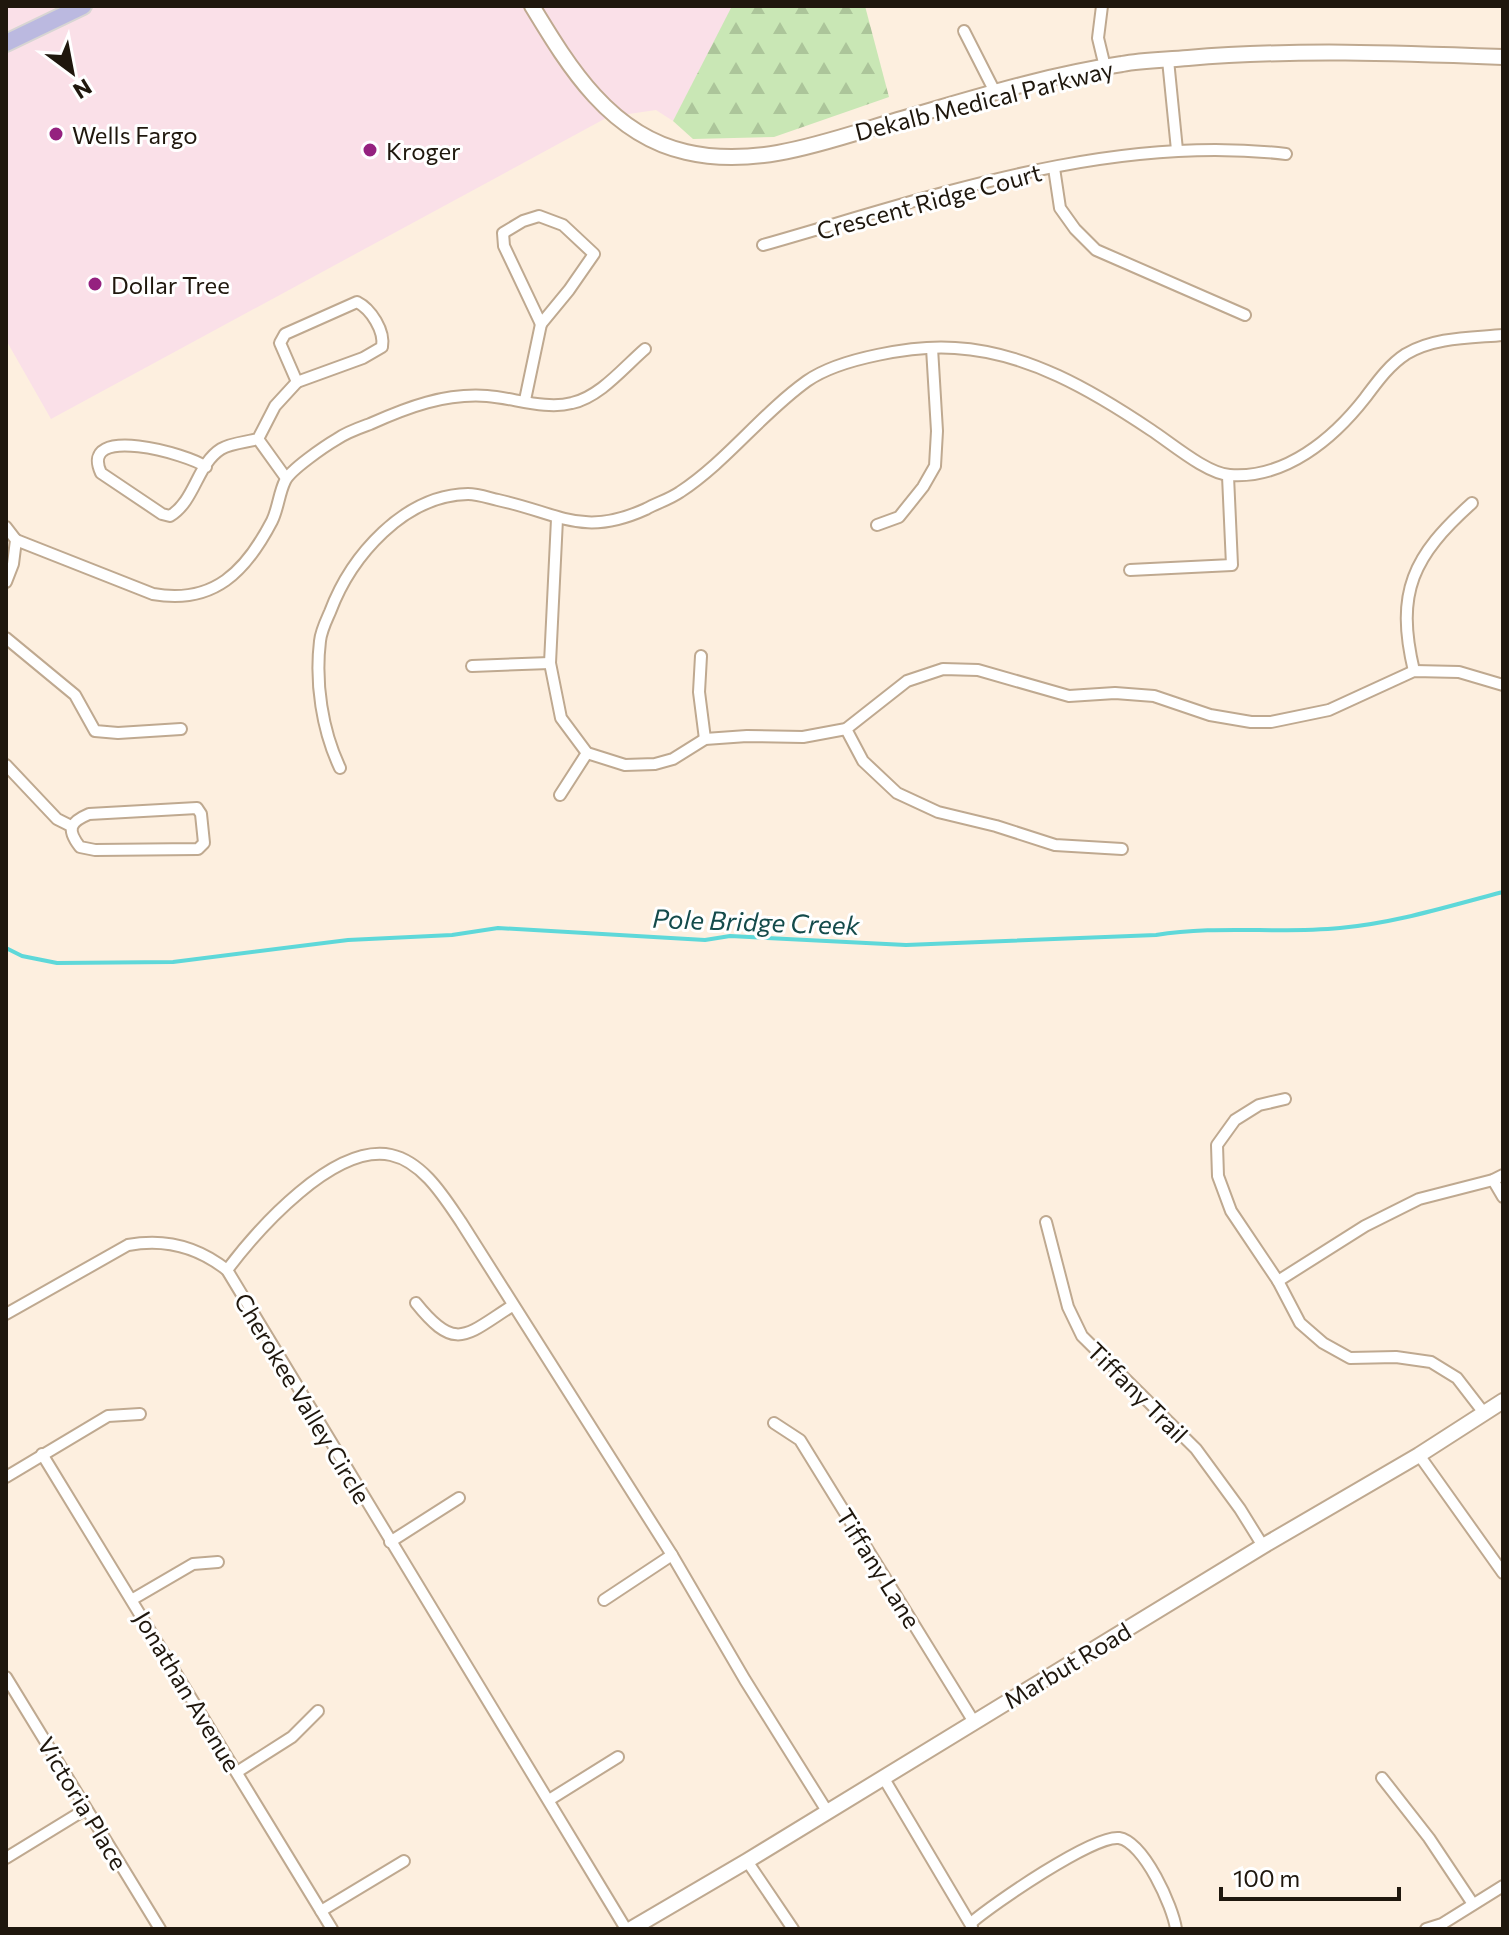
<svg xmlns="http://www.w3.org/2000/svg" width="1509" height="1935" viewBox="0 0 1509 1935" font-family="Commissioner,sans-serif">
  <style>
    .commercial { fill: #fae0e8 }
    .forest { fill: url(#forest-firs) }
    .lines { fill: none; stroke-linecap: round; stroke-linejoin: round }
    .stream { stroke: #5ed8d9; stroke-width: 4 }
    .street-casing { stroke: #bfa990; stroke-width: 14 }
    .secondary-casing { stroke: #bfa990; stroke-width: 18 }
    .primary-casing { stroke: #d7d5d3; stroke-width: 20 }
    .street { stroke: #fff; stroke-width: 10 }
    .secondary { stroke: #fff; stroke-width: 14 }
    .primary { stroke: #bbb9e0; stroke-width: 16 }
    .poi-dot { fill: #95217f; stroke: #fff; stroke-width: 3 }
    .labels { text-anchor: middle; dominant-baseline: central; stroke-width: 6; stroke-linejoin: round; paint-order: stroke }
    .street-label { font-size: 24px; fill: #1f170d; stroke: #fff }
    .poi-label { font-size: 24px; fill: #1f170d; stroke: #fff; text-anchor: start }
    .water-label { font-size: 26px; font-style: italic; fill: #144b4b; stroke: #fff }
  </style>
  <defs>
    <pattern id="forest-firs" width="22" height="20" patternUnits="userSpaceOnUse" patternTransform="scale(2)"><rect width="22" height="20" fill="#c9e7b5"/><path d="M5 1l3.5 6h-7zM16 11l3.5 6h-7z" fill="#acc59a"/></pattern>
  </defs>
  <rect width="100%" height="100%" fill="#fdefdf"/>
  <!-- commercial -->
  <path class="commercial" d="M 6,6 L 732,6 L 733,8 L 673,121 L 656,110 L 608,117 L 51,419 L 6,340 Z"/>
  <!-- forest -->
  <path class="forest" d="M 732,6 L 865,6 L 889,97 L 774,137 L 693,139 L 673,121 Z"/>
  <g class="lines">
    <!-- stream -->
    <path class="stream" d="M 6,948 L 22,956 L 57,963 L 173,962 L 348,940 L 452,935 L 498,928 L 705,940 L 730,936 L 906,945 L 1156,935 C 1217,925 1279,934 1340,928 C 1396,923 1449,906 1503,892"/>
    <!-- street casing -->
    <g class="street-casing">
      <g id="street">
        <path d="M 1102,6 L 1098,38 L 1105,67"/>
        <path d="M 964,31 L 995,92"/>
        <path d="M 1168,60 L 1177,150"/>
        <path d="M 1054,168 L 1060,208 L 1075,229 L 1096,250 L 1245,315"/>
        <path d="M 539,216 L 563,225 L 594,254 L 569,290 L 541,324 L 504,246 L 503,233 L 523,221 Z"/>
        <path d="M 763,245 C 932,197 1108,133 1286,154"/>
        <path d="M 357,302 C 371,309 385,331 382,347 L 363,358 L 297,382 L 280,343 L 285,334 Z"/>
        <path d="M 525,400 L 541,324"/>
        <path d="M 258,439 L 286,478"/>
        <path d="M 206,467 C 189,454 78,423 101,473 L 162,514 L 170,516 C 195,501 197,464 221,449 C 231,443 247,442 258,439 L 275,406 L 297,382"/>
        <path d="M 557,519 L 550,663 L 561,718 L 587,753 L 625,765 L 655,764 L 673,759 L 705,739 L 747,736 L 803,737 L 846,729 L 907,681 L 943,669 L 978,670 L 1069,696 L 1115,693 L 1154,696 L 1210,715 L 1251,722 L 1271,722 L 1329,710 L 1414,671 L 1459,672 L 1503,685"/>
        <path d="M 877,525 L 899,517 L 923,487 L 935,466 L 937,431 L 932,348"/>
        <path d="M 6,527 L 16,540 L 13,564 L 6,582"/>
        <path d="M 16,540 L 153,594 C 214,605 246,571 272,521 C 278,509 279,493 285,481 C 290,470 325,446 337,439 C 347,432 359,428 370,424 C 408,407 445,393 487,396 C 514,398 546,410 572,403 C 600,397 624,367 645,349"/>
        <path d="M 1130,570 L 1232,565 L 1228,476"/>
        <path d="M 6,638 L 75,695 L 95,731 L 118,733 L 181,729"/>
        <path d="M 701,656 L 699,692 L 705,739"/>
        <path d="M 472,666 L 550,663"/>
        <path d="M 1414,671 C 1395,592 1413,556 1472,503"/>
        <path d="M 846,729 L 863,761 L 897,793 L 938,812 L 996,826 L 1055,845 L 1122,849"/>
        <path d="M 6,765 L 57,819 L 71,826"/>
        <path d="M 340,768 C 322,730 315,683 320,641 C 321,631 326,621 330,612 C 351,556 404,495 468,494 C 478,494 489,498 498,500 C 559,513 582,538 646,509 C 657,503 670,499 680,492 C 727,461 761,414 807,381 C 840,358 915,345 955,348 C 1027,352 1093,391 1151,430 C 1171,443 1207,474 1230,475 C 1285,479 1333,439 1365,398 C 1377,382 1389,365 1406,354 C 1435,337 1470,338 1503,335"/>
        <path d="M 560,795 L 587,753"/>
        <path d="M 197,808 L 201,814 L 204,843 L 198,849 L 95,850 L 80,847 C 66,829 70,822 89,814 Z"/>
        <path d="M 1285,1099 L 1259,1105 L 1235,1120 L 1217,1145 L 1218,1176 L 1231,1211 L 1278,1281 L 1300,1323 L 1323,1343 L 1350,1358 L 1396,1357 L 1431,1362 L 1457,1378 L 1484,1413"/>
        <path d="M 1493,1180 L 1503,1197"/>
        <path d="M 1046,1222 L 1068,1307 L 1082,1336 L 1196,1449 L 1240,1509 L 1263,1546"/>
        <path d="M 227,1270 C 258,1229 334,1143 391,1155 C 423,1162 444,1197 461,1222 L 672,1555 L 745,1680 L 827,1811"/>
        <path d="M 1278,1281 L 1365,1226 L 1419,1199 L 1493,1180 L 1503,1175"/>
        <path d="M 416,1303 C 456,1353 466,1335 512,1306"/>
        <path d="M 6,1314 L 128,1245 C 165,1238 198,1247 227,1270 L 626,1929"/>
        <path d="M 774,1423 L 800,1440 L 974,1722"/>
        <path d="M 42,1454 L 332,1929"/>
        <path d="M 1419,1455 L 1503,1573"/>
        <path d="M 6,1477 L 108,1416 L 140,1414"/>
        <path d="M 390,1542 L 459,1498"/>
        <path d="M 133,1599 L 193,1564 L 218,1562"/>
        <path d="M 604,1600 L 672,1555"/>
        <path d="M 6,1677 L 160,1929"/>
        <path d="M 237,1772 L 292,1737 L 318,1711"/>
        <path d="M 883,1777 L 972,1927"/>
        <path d="M 1382,1778 L 1429,1838 L 1473,1904"/>
        <path d="M 549,1800 L 618,1757"/>
        <path d="M 6,1858 L 86,1809"/>
        <path d="M 747,1861 L 793,1929"/>
        <path d="M 321,1911 L 404,1861"/>
        <path d="M 971,1923 C 993,1904 1093,1835 1119,1838 C 1144,1842 1173,1907 1176,1929"/>
        <path d="M 1426,1929 L 1442,1924 L 1503,1886"/>
      </g>
    </g>
    <!-- secondary casing -->
    <g class="secondary-casing">
      <g id="secondary">
        <path d="M 532,6 C 569,67 610,135 686,152 C 758,169 830,140 898,120 C 971,99 1046,75 1122,64 C 1143,60 1166,60 1188,58 C 1293,49 1398,53 1503,57"/>
        <path d="M 631,1929 L 747,1861 L 1263,1546 L 1419,1455 L 1503,1401"/>
      </g>
    </g>
    <!-- primary casing -->
    <g class="primary-casing">
      <path id="primary" d="M 6,43 L 83,6"/>
    </g>
    <!-- street -->
    <use href="#street" class="street"/>
    <!-- secondary -->
    <use href="#secondary" class="secondary"/>
    <!-- primary -->
    <use href="#primary" class="primary"/>
  </g>
  <!-- markers -->
  <g class="poi-dot">
    <circle cx="56" cy="134" r="8"/>
    <circle cx="370" cy="150" r="8"/>
    <circle cx="95" cy="284" r="8"/>
  </g>
  <g class="labels">
    <!-- street labels -->
    <g class="street-label">
      <text transform="translate(984 100) rotate(-14)">Dekalb Medical Parkway</text>
      <text transform="translate(929 201) rotate(-15)">Crescent Ridge Court</text>
      <text transform="translate(1138 1392) rotate(45)">Tiffany Trail</text>
      <text transform="translate(303 1398) rotate(59)">Cherokee Valley Circle</text>
      <text transform="translate(879 1568) rotate(58)">Tiffany Lane</text>
      <text transform="translate(1067 1665) rotate(-31)">Marbut Road</text>
      <text transform="translate(188 1691) rotate(59)">Jonathan Avenue</text>
      <text transform="translate(83 1803) rotate(59)">Victoria Place</text>
    </g>
    <!-- poi labels -->
    <g class="poi-label">
      <text x="72" y="134">Wells Fargo</text>
      <text x="386" y="150">Kroger</text>
      <text x="111" y="284">Dollar Tree</text>
    </g>
    <!-- water labels -->
    <g class="water-label">
      <text transform="translate(756 921) rotate(2)">Pole Bridge Creek</text>
    </g>
  </g>
  <!-- border -->
  <rect width="1509" height="1935" fill="none" stroke="#1f170d" stroke-width="16"/>
  <!-- north arrow -->
  <g transform="translate(72 72) rotate(148)" stroke="#ffffff" stroke-width="6" paint-order="stroke">
  <path d="M0-6L14 30L0 20L-14 30Z" fill="#1f170d"/>
  <text y="-12" font-size="22" font-weight="bold" text-anchor="middle" fill="#1f170d">N</text>
  </g>
  <!-- scale -->
  <path d="M1221 1887v12h178v-12" fill="none" stroke="#1f170d" stroke-width="4"/>
  <text x="1233" y="1887" font-size="24" fill="#1f170d" stroke="#ffffff" stroke-width="6" paint-order="stroke">100 m</text>
</svg>
